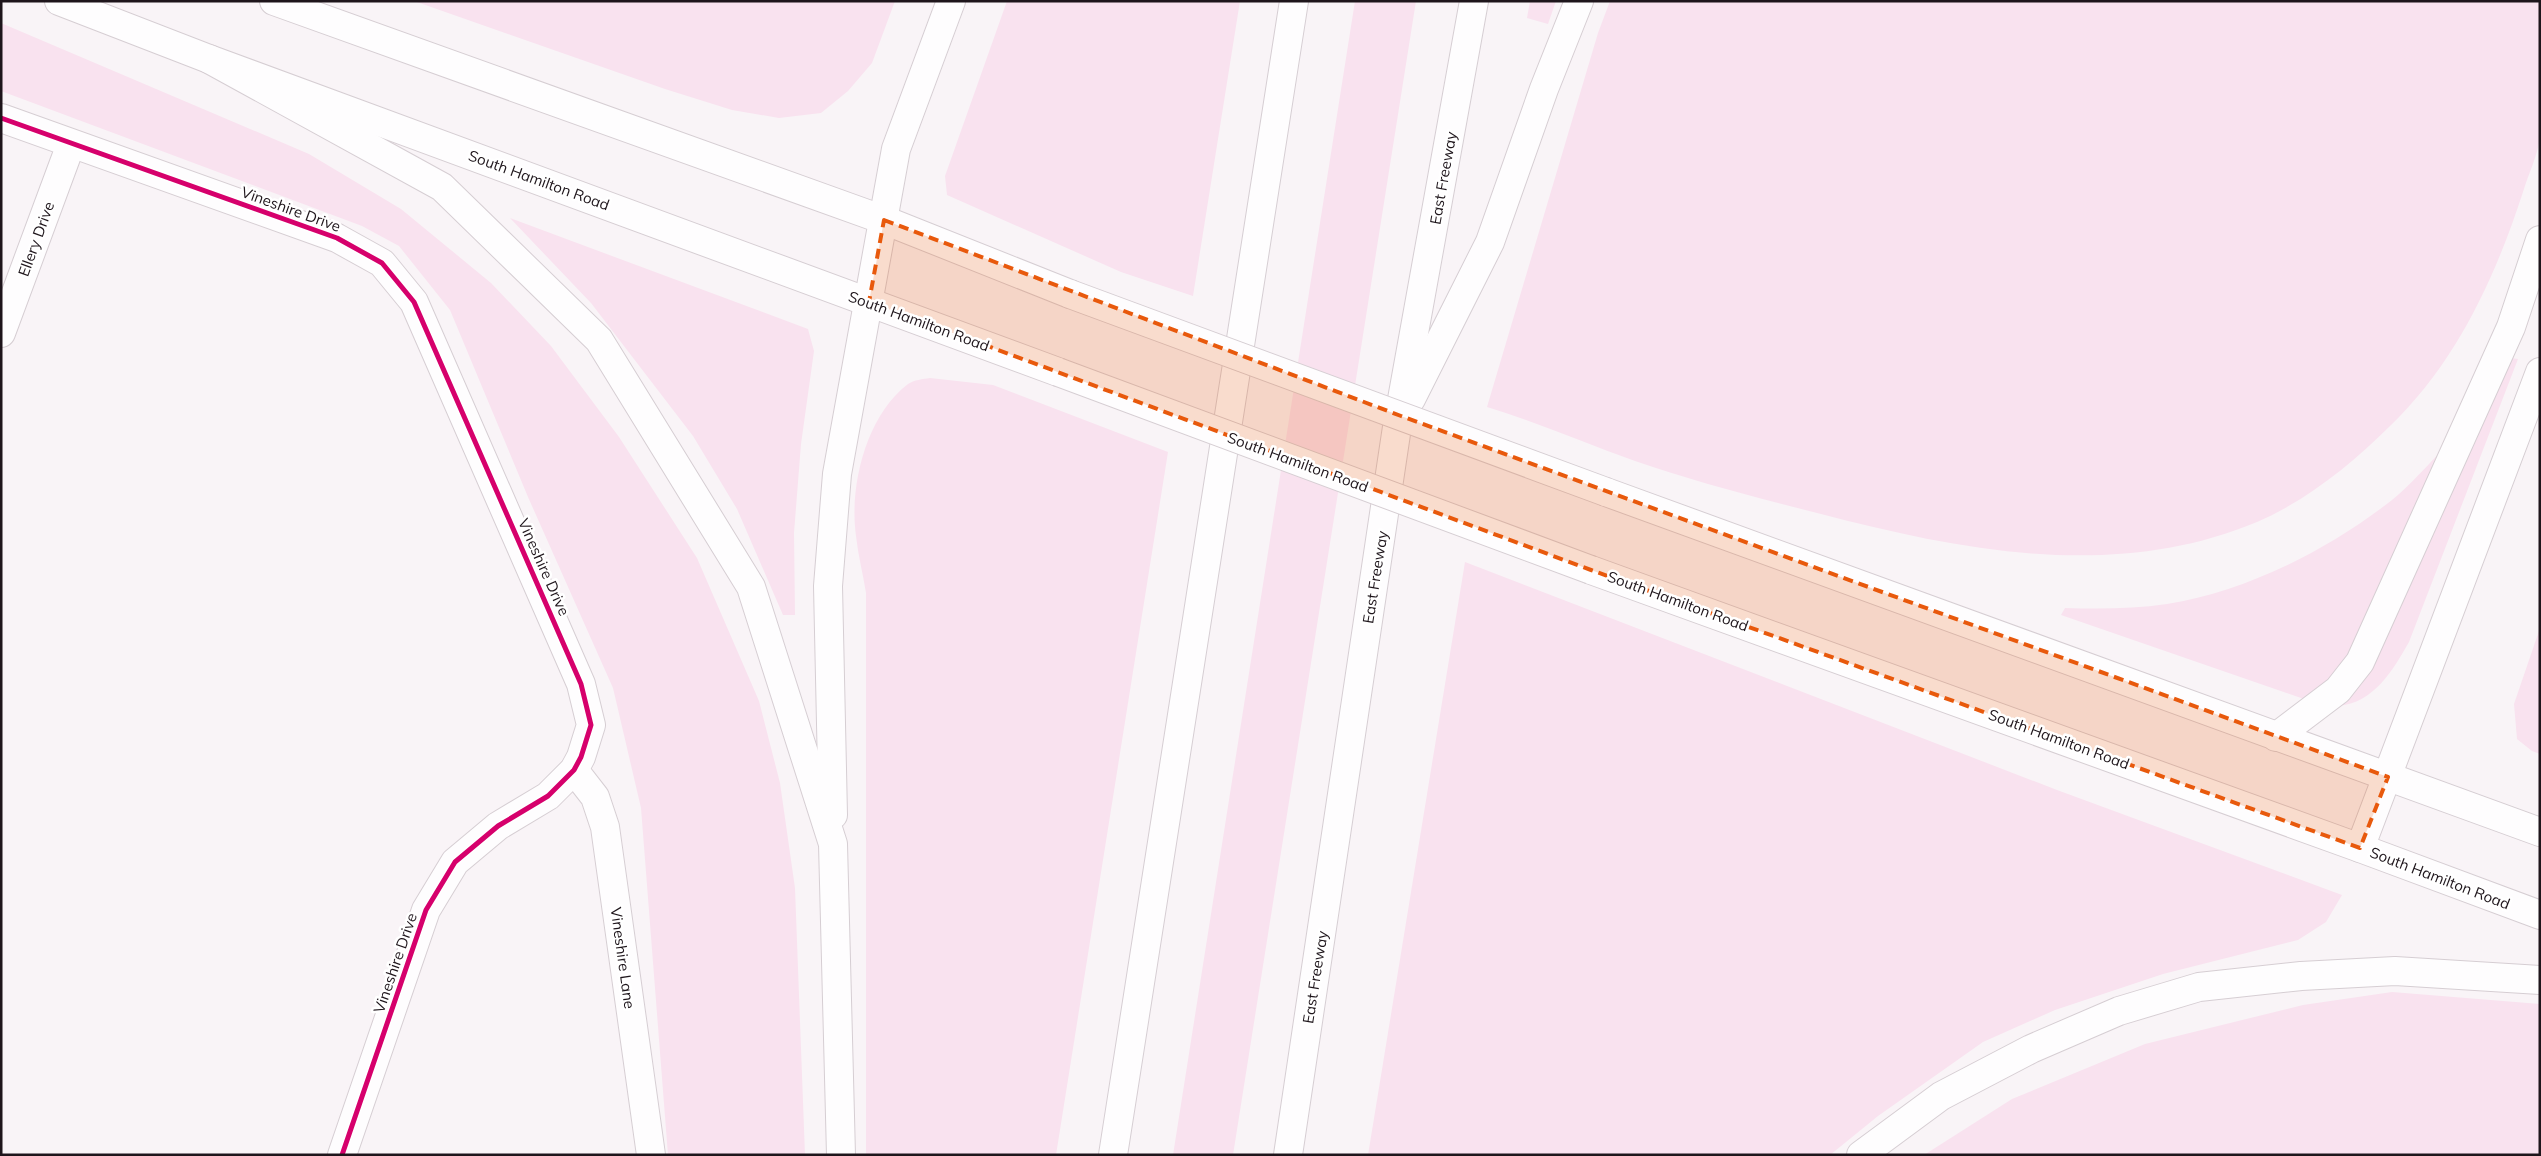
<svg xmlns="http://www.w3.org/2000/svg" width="2541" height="1156" viewBox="0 0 2541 1156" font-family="Mulish,sans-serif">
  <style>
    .green { fill: #f9e2ef }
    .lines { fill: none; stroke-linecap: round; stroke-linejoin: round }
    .minor-casing { stroke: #d6ced3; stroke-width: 30 }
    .major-casing { stroke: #d6ced3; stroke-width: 30 }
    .highway-casing { stroke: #d6ced3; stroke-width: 30 }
    .minor { stroke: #fefdfe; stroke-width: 28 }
    .major { stroke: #fefdfe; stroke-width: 28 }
    .highway { stroke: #fefdfe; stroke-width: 28 }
    .major-bridge-casing { stroke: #d6ced3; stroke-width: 30; stroke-linecap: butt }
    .major-bridge { stroke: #fefdfe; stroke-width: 28 }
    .cycleway-casing { stroke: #fff; stroke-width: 8 }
    .cycleway { stroke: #d6006c; stroke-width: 5 }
    .marked { fill: #e8590c; fill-opacity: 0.2; stroke: #e8590c; stroke-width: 4; stroke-dasharray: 10 6; stroke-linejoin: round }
    .labels { text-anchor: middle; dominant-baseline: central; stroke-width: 5; stroke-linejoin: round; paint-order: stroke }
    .street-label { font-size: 15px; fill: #1e151b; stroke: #fff }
  </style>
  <rect width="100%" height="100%" fill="#f9f4f7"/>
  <!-- green -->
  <g class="green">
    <path d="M 414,1 L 895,1 L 872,63 L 848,91 L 821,113 L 779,118 L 732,110 L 665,89 Z"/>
    <path d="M 1007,1 L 1240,1 L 1193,296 L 1121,272 L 947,195 L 945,176 Z"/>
    <path d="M 1355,1 L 1416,1 L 1233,1155 L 1173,1155 Z"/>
    <path d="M 1530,1 L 1556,1 L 1548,24 L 1527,18 Z"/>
    <path d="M 1610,1 L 2540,1 C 2540,32 2540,63 2540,94 C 2540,108 2541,123 2540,137 C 2538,155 2528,175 2523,192 C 2495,278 2456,363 2390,426 C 2352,464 2306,501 2257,522 C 2116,581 1963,551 1821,514 C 1758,498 1696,482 1635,461 C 1585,443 1537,422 1487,407 L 1598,33 Z"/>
    <path d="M 1,23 L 309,154 L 401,209 L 491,283 L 551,346 L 619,437 L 697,558 L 759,701 L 780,783 L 795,888 L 805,1155 L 668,1155 L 641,808 L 613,688 L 528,497 L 450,310 L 399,246 L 362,226 L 1,91 Z"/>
    <path d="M 510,218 L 808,329 L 814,351 L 801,444 L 794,533 L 795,615 L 783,615 L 737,509 L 693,436 L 591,303 Z"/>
    <path d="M 2511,358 L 2518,359 L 2409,642 C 2393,670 2374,703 2338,706 C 2328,707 2314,701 2304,699 L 2061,615 L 2065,608 C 2099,609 2133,609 2167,604 C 2247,591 2328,550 2392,500 C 2413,483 2442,450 2461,429 C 2480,408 2494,381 2511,358 Z"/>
    <path d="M 930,378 L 993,385 L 1168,452 L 1056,1155 L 866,1155 L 866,593 C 863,574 858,555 856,536 C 849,486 866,416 908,384 C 914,380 923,379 930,378 Z"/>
    <path d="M 1465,562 L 2057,790 L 2342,895 L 2326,922 L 2298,940 L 2163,974 L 2055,1010 L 1983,1042 L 1878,1116 L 1830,1155 L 1368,1155 Z"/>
    <path d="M 2540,628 L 2540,754 L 2532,751 L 2517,739 L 2514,704 Z"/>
    <path d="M 2392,992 L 2540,1004 L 2540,1155 L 1924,1155 L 2012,1099 L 2145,1044 L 2303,1005 Z"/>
  </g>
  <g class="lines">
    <!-- minor casing -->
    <g class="minor-casing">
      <g id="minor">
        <path d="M 1,118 L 337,238 L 382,263 L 414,302 L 581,684 L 591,725 L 581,757 L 574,770 L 548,796 L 498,826 L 455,862 L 426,910 L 342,1155"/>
        <path d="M 1,333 L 71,144"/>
        <path d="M 574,770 L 595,797 L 605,827 L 651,1155"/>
      </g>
    </g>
    <!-- major casing -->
    <g class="major-casing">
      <g id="major">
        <path d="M 59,1 L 209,59 L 1058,372"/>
        <path d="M 274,1 L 884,220 L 1070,294"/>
        <path d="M 1606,492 L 2540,832"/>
        <path d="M 1591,570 L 2360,848 L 2540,915"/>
      </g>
    </g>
    <!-- highway casing -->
    <g class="highway-casing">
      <g id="highway">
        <path d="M 209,59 L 442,187 L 599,340 L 751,587 L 833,844 L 841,1155"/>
        <path d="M 1411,399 L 1490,242 L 1544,89 L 1579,1"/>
        <path d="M 2276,737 L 2338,690 L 2360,662 L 2511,327 L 2540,240"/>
        <path d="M 833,815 L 828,586 L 837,474 L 896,149 L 951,1"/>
        <path d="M 2360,848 L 2540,372"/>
        <path d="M 1113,1155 L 1294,1"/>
        <path d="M 1288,1155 L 1397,427 L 1474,1"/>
        <path d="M 1861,1155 L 1941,1096 L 2031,1049 L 2119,1011 L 2199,987 L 2301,976 L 2395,971 L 2540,980"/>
      </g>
    </g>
    <!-- minor -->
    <use href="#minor" class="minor"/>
    <!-- major -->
    <use href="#major" class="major"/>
    <!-- highway -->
    <use href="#highway" class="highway"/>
    <!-- major-bridge casing -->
    <g class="major-bridge-casing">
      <g id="major-bridge">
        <path d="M 1070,294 L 1606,492"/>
        <path d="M 1058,372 L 1591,570"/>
      </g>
    </g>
    <!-- major-bridge -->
    <use href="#major-bridge" class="major-bridge"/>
    <!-- cycleway casing -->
    <g class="cycleway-casing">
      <path id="cycleway" d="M 1,118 L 337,238 L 382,263 L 414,302 L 581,684 L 591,725 L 581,757 L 574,770 L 548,796 L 498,826 L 455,862 L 426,910 L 342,1155"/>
    </g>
    <!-- cycleway -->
    <use href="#cycleway" class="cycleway"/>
  </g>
  <!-- marked area -->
  <path class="marked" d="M 884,220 L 1401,416 L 2388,777 L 2360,848 L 1591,570 L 869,302 Z"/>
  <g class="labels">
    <!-- street labels -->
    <g class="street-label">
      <text transform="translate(1443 178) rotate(-80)">East Freeway</text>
      <text transform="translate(539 180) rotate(20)">South Hamilton Road</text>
      <text transform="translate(291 209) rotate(20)">Vineshire Drive</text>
      <text transform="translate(36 239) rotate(-70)">Ellery Drive</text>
      <text transform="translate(919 321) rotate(20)">South Hamilton Road</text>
      <text transform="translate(1298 462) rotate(20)">South Hamilton Road</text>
      <text transform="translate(544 567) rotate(66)">Vineshire Drive</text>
      <text transform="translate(1375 577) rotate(-81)">East Freeway</text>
      <text transform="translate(1678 601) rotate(20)">South Hamilton Road</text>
      <text transform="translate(2059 739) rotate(20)">South Hamilton Road</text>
      <text transform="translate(2440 878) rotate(21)">South Hamilton Road</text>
      <text transform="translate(623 958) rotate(82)">Vineshire Lane</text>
      <text transform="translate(395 963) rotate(-71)">Vineshire Drive</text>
      <text transform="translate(1315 977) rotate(-81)">East Freeway</text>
    </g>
  </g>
  <!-- border -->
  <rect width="2541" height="1156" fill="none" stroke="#1e151b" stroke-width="5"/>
</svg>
